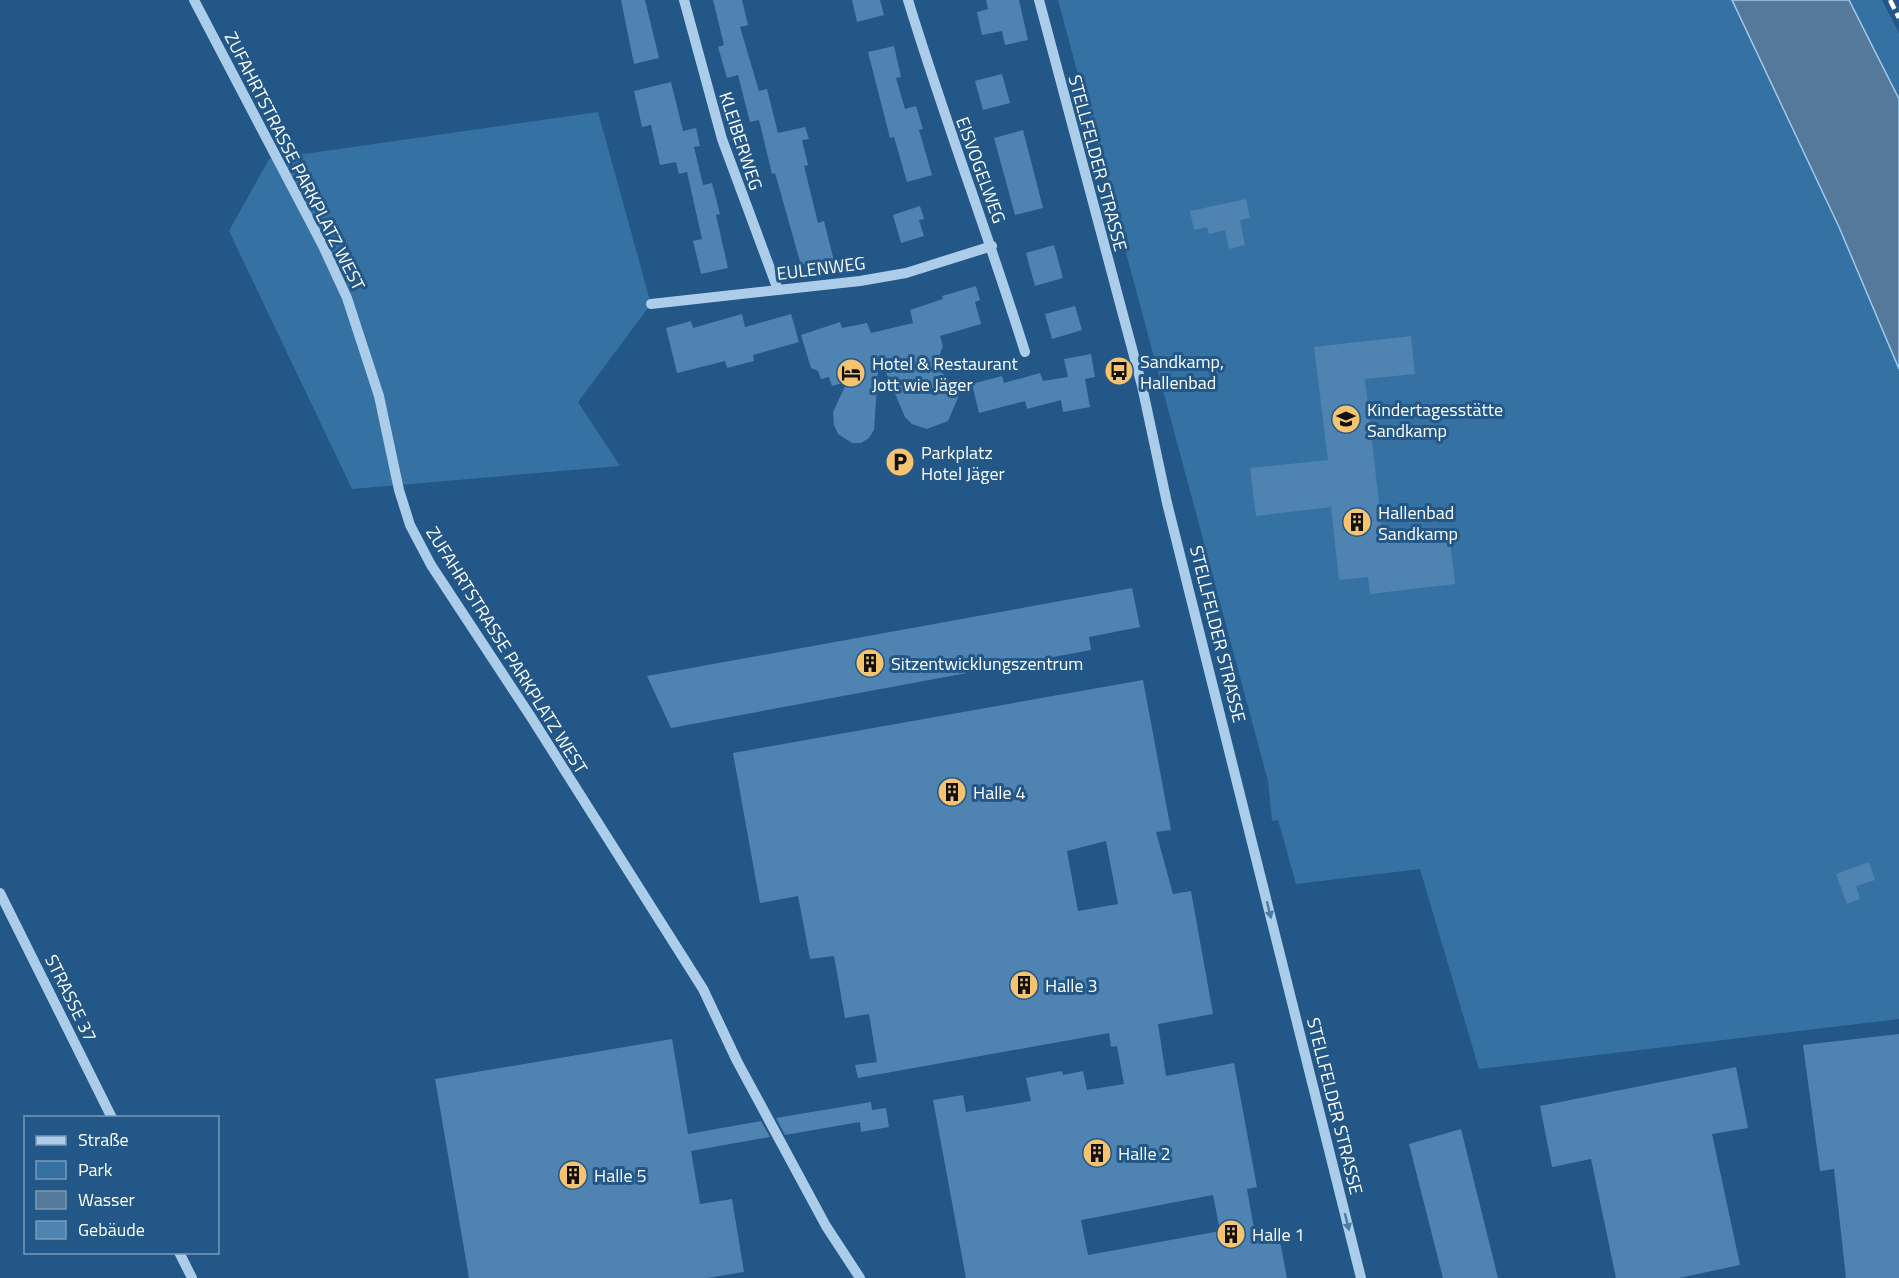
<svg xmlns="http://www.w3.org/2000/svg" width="1899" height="1278" viewBox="0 0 1899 1278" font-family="'Titillium Web',sans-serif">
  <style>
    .green { fill: #3671a4 }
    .water { fill: #54799b; stroke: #a0c9eb; stroke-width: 1.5 }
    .building { fill: #4f83b1; fill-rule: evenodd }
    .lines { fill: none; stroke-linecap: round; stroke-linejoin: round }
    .minor { stroke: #accdea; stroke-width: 10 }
    .rail { stroke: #fff; stroke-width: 4.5; stroke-dasharray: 10 4.5; stroke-linecap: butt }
    .oneway { fill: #4b7aa5 }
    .labels { text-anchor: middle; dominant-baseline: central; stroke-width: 6; stroke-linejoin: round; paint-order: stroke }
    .street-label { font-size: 18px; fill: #fff; stroke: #225787 }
    .poi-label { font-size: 18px; fill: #fff; stroke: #225787; text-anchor: start }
  </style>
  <rect width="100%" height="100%" fill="#225787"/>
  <!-- green -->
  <g class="green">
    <path d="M 1058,0 L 1732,0 L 1839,227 L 1899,369 L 1899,1019 L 1479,1069 L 1420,869 L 1296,884 L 1278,820 L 1272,821 L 1268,781 Z"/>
    <path d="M 1849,0 L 1882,0 L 1899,33 L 1899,99 Z"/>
    <path d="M 598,112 L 651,304 L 578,402 L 620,466 L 352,489 L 229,231 L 269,159 Z"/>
  </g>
  <!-- water -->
  <path class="water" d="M 1732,0 L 1849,0 L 1899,99 L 1899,369 L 1839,227 Z"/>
  <!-- building -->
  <g class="building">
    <path d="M 621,0 L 645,0 L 659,58 L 634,64 Z"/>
    <path d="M 713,0 L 742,0 L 748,25 L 740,27 L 759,91 L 767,89 L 778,133 L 805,127 L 809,139 L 802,140 L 808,165 L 804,166 L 818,223 L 824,221 L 834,261 L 811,267 L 810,263 L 801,265 L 775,173 L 772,174 L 759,120 L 750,122 L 738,75 L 727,78 L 718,47 L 724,45 Z"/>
    <path d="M 852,0 L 880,0 L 884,15 L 857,22 Z"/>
    <path d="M 986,0 L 1019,0 L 1028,40 L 1005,45 L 1002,31 L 982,35 L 977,12 L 988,9 Z"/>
    <path d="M 894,46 L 901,77 L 896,78 L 905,109 L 916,106 L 923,129 L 919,130 L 932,175 L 907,182 L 894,137 L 890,138 L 868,52 Z"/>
    <path d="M 1002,74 L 1010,103 L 983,110 L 975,81 Z"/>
    <path d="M 671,82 L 683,131 L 696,128 L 700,146 L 694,147 L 703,185 L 712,183 L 720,214 L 716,215 L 728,268 L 701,274 L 693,241 L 702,239 L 687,172 L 679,174 L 676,162 L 660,165 L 651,125 L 642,127 L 634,91 Z"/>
    <path d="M 1023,130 L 1043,208 L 1015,215 L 994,138 Z"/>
    <path d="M 1246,199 L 1250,218 L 1240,220 L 1245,245 L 1229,249 L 1225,230 L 1209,234 L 1207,227 L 1194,230 L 1190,211 Z"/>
    <path d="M 920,206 L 924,219 L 919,220 L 924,236 L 901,243 L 893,215 Z"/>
    <path d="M 1054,245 L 1063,278 L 1035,286 L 1026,253 Z"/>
    <path d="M 976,286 L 980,300 L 975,302 L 981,324 L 940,336 L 943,346 L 935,367 L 951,381 L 955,388 L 963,386 L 948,421 L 927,429 L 912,424 L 905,417 L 879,356 L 874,430 L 869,438 L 861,443 L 852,443 L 838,434 L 834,425 L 833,412 L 847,382 L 832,386 L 829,377 L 821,379 L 818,371 L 811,368 L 801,335 L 840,322 L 842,328 L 867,323 L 871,333 L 913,323 L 910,310 L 943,299 L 942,296 Z"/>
    <path d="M 1075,306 L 1082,330 L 1052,339 L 1045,314 Z"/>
    <path d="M 742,314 L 745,327 L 791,314 L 799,342 L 753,355 L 754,361 L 727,368 L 725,361 L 677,373 L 666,328 L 691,321 L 693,328 Z"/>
    <path d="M 1411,336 L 1415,374 L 1365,379 L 1383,539 L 1449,531 L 1455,584 L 1370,594 L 1368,577 L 1339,580 L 1331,507 L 1256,516 L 1250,468 L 1328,460 L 1314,347 Z"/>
    <path d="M 1091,354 L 1095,377 L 1085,379 L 1090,407 L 1063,412 L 1061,400 L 1027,409 L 1025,401 L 979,413 L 972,384 L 1002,376 L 1004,383 L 1040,373 L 1043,381 L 1068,377 L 1064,359 Z"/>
    <path d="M 1132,588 L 1140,627 L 1089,637 L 1091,650 L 671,728 L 647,676 Z"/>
    <path d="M 1143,680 L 1171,830 L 1156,832 L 1173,894 L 1191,891 L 1213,1014 L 1158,1024 L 1166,1076 L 1234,1063 L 1257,1187 L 1247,1189 L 1256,1240 L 1279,1236 L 1287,1278 L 966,1278 L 933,1100 L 963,1095 L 966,1112 L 1031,1101 L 1026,1078 L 1062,1071 L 1063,1075 L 1083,1071 L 1087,1090 L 1124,1084 L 1117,1046 L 1111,1047 L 1109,1033 L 858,1078 L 855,1065 L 877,1062 L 869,1014 L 845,1018 L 834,956 L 810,959 L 798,896 L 760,903 L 733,753 ZM 1106,841 L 1118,904 L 1078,911 L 1067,851 ZM 1213,1195 L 1220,1231 L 1088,1255 L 1081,1220 Z"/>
    <path d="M 1869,862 L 1875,880 L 1856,886 L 1860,899 L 1847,904 L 1836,874 Z"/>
    <path d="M 1899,1034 L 1899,1278 L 1846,1278 L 1834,1169 L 1820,1171 L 1803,1045 Z"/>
    <path d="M 672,1039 L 688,1134 L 761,1121 L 770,1137 L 691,1151 L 700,1204 L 732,1199 L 744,1272 L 707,1278 L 469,1278 L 435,1079 Z"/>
    <path d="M 1736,1067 L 1748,1128 L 1712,1134 L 1740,1265 L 1679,1278 L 1616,1278 L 1591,1159 L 1552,1167 L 1540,1106 Z"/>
    <path d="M 871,1102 L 872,1110 L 886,1108 L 889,1127 L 861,1132 L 860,1122 L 785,1135 L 776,1118 Z"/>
    <path d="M 1461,1129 L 1498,1278 L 1443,1278 L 1409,1144 Z"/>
  </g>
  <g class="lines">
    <!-- minor -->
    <g class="minor">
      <path d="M 194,0 L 323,246 L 347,298 L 379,396 L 399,490 L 410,525 L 431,565 L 531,717 L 703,989 L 737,1061 L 826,1226 L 860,1278"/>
      <path d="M 684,0 L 722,139 L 778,290"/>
      <path d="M 908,0 C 944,118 988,234 1025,352"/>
      <path d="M 1039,0 L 1142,386 L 1167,503 L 1361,1278"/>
      <path d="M 651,304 L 860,281 L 906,273 L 992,246"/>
      <path d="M 0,893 L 112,1118"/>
      <path d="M 179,1252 L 192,1278"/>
    </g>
    <!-- rail -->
    <path class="rail" d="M 1890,0 L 1899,18"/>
  </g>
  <!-- one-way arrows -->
  <defs><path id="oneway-solid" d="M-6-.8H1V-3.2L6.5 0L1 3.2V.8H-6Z" transform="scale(1.5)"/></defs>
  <g class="oneway">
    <use href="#oneway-solid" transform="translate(1269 910) rotate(76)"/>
    <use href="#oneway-solid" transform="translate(1347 1222) rotate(76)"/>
  </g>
  <!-- icons -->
  <defs>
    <g id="bus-disc" transform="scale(1.5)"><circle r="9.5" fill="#f6c36e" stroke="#225787"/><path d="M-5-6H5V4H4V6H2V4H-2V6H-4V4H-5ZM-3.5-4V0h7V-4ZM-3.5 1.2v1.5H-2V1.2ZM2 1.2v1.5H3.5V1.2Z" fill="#111"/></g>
    <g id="hotel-disc" transform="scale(1.5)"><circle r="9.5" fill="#f6c36e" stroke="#225787"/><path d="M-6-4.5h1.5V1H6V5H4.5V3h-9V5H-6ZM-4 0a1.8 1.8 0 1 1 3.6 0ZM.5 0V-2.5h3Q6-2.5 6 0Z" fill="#111"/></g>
    <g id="school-disc" transform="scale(1.5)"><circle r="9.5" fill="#f6c36e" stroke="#225787"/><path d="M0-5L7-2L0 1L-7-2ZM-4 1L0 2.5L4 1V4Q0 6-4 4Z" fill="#111"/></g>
    <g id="parking-disc" transform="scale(1.5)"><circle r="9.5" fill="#f6c36e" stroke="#225787"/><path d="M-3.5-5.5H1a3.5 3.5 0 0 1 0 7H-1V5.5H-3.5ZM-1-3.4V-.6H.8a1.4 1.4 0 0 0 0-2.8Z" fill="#111"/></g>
    <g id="building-disc" transform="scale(1.5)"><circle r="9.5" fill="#f6c36e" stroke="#225787"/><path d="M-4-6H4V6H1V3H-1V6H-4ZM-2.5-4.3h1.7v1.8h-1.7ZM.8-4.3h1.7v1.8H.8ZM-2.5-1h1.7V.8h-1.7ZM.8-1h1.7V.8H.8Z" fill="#111"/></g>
  </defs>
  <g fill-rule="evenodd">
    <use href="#bus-disc" x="1119" y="371"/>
    <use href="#hotel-disc" x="851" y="373"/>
    <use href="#school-disc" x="1346" y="419"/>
    <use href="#parking-disc" x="900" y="462"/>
    <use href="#building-disc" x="1357" y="522"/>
    <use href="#building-disc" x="870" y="663"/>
    <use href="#building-disc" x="952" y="792"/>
    <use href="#building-disc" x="1024" y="985"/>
    <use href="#building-disc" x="1097" y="1153"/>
    <use href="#building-disc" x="573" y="1175"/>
    <use href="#building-disc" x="1231" y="1234"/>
  </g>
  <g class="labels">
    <!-- street labels -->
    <g class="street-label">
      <text transform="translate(741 141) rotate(72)">KLEIBERWEG</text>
      <text transform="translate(295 161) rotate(63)">ZUFAHRTSTRASSE PARKPLATZ WEST</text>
      <text transform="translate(1098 163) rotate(75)">STELLFELDER STRASSE</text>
      <text transform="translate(981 170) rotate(70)">EISVOGELWEG</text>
      <text transform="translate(821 268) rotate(-7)">EULENWEG</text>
      <text transform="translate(1218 634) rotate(76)">STELLFELDER STRASSE</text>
      <text transform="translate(507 650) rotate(58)">ZUFAHRTSTRASSE PARKPLATZ WEST</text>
      <text transform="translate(71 998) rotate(64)">STRASSE 37</text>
      <text transform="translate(1335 1106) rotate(76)">STELLFELDER STRASSE</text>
    </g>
    <!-- poi labels -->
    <g class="poi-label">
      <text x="1140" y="361">Sandkamp,<tspan x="1140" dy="21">Hallenbad</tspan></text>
      <text x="872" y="363">Hotel &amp; Restaurant<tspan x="872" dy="21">Jott wie Jäger</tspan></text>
      <text x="1367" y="409">Kindertagesstätte<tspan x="1367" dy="21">Sandkamp</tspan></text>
      <text x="921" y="452">Parkplatz<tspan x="921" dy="21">Hotel Jäger</tspan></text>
      <text x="1378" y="512">Hallenbad<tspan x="1378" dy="21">Sandkamp</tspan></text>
      <text x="891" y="663">Sitzentwicklungszentrum</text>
      <text x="973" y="792">Halle 4</text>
      <text x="1045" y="985">Halle 3</text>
      <text x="1118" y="1153">Halle 2</text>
      <text x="594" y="1175">Halle 5</text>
      <text x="1252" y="1234">Halle 1</text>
    </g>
  </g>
  <!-- legend -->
  <rect x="24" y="1116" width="195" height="138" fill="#225787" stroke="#7a9ab7" stroke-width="1.5"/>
  <rect x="36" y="1136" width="30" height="9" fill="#accdea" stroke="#7a9ab7" stroke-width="1.5"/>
  <text x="78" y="1146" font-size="18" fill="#ffffff">Straße</text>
  <rect x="36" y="1161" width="30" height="18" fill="#3671a4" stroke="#7a9ab7" stroke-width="1.5"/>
  <text x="78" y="1176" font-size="18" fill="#ffffff">Park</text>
  <rect x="36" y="1191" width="30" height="18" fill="#54799b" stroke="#7a9ab7" stroke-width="1.5"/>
  <text x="78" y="1206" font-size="18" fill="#ffffff">Wasser</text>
  <rect x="36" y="1221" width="30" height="18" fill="#4f83b1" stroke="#7a9ab7" stroke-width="1.5"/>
  <text x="78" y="1236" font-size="18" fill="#ffffff">Gebäude</text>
</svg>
